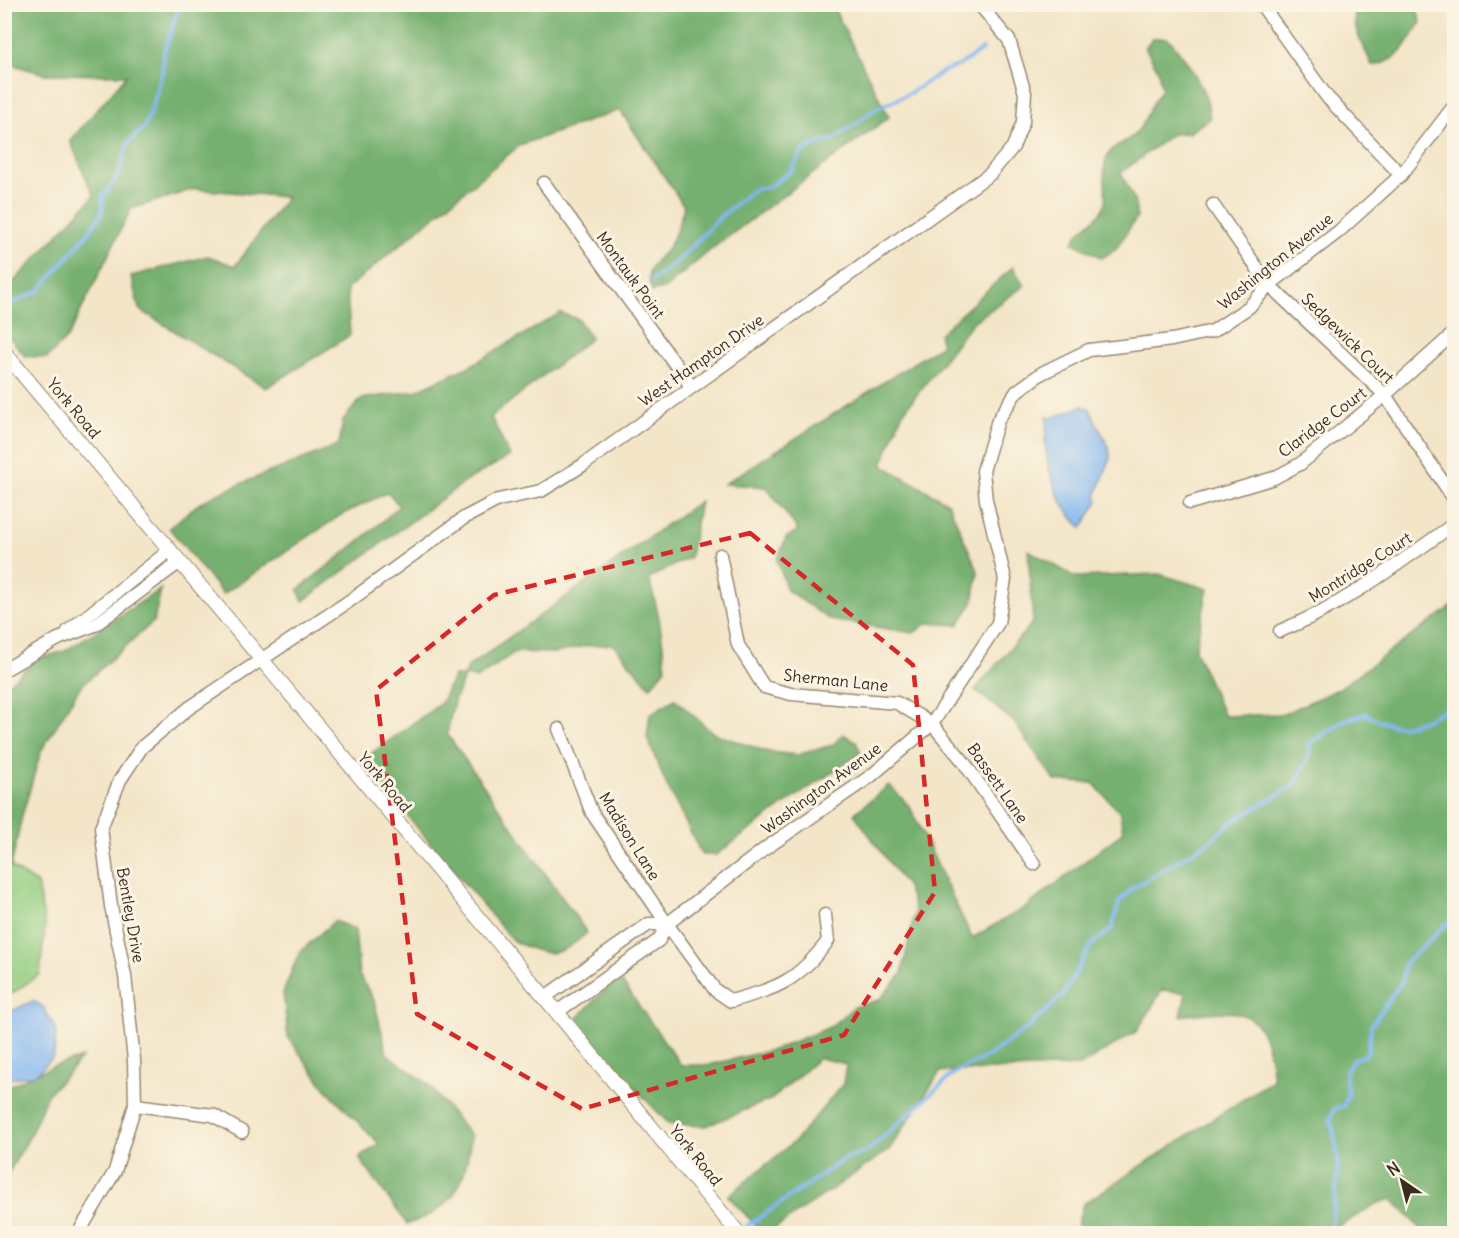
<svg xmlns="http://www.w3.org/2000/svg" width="1459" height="1238" viewBox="0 0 1459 1238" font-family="Delius,sans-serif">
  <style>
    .green { fill: #93cd81; stroke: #677c50; stroke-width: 1.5 }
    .forest { fill: #76b06f; stroke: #586d46; stroke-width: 1.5 }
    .water { fill: #83b8f2; stroke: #5f7188; stroke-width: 1.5 }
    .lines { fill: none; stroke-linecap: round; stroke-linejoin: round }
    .stream { stroke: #83b8f2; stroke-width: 4 }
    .minor-casing { stroke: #978873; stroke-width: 15 }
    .tertiary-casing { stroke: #978873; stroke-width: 16 }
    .minor { stroke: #fff; stroke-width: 12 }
    .tertiary { stroke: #fff; stroke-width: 14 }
    .marked { fill: none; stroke: #d62828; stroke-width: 4.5; stroke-dasharray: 12 8; stroke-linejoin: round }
    .labels { text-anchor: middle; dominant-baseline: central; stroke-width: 6; stroke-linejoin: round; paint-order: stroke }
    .street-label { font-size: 16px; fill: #3b2a1e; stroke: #fcf5e5 }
  </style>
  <rect width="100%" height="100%" fill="#fcf5e5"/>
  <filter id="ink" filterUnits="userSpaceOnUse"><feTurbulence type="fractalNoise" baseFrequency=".0167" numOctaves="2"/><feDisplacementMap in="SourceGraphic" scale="12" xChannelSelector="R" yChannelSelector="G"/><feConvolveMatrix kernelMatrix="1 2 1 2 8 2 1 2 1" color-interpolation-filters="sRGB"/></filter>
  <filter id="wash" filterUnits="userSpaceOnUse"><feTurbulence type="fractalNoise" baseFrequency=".008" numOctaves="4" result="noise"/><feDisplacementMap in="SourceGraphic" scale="24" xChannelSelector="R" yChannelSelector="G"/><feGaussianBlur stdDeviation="1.35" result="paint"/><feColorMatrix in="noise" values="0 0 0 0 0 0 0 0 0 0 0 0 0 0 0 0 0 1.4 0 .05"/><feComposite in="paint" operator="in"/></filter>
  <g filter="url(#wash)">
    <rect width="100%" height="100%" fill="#f3e5c8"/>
    <!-- green -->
    <path class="green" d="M 11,867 L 37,884 L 45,925 L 40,974 L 5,998 L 5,869 Z"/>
    <!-- forest -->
    <g class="forest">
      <path d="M 8,5 L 832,5 L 889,117 L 713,248 L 665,288 L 652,292 C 641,260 662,263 673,239 C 678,228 681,217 684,206 L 620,110 L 520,145 L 347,289 L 350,335 L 266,388 L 139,309 L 131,276 L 208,256 L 235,266 L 287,197 L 194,189 L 131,209 L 68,337 L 47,358 L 25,356 L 5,332 L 5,291 L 94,196 L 70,141 L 127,75 L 44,74 L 10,64 Z"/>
      <path d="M 1357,5 L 1415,5 L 1421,22 C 1408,44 1399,62 1372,66 C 1365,47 1348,24 1357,5 Z"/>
      <path d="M 1153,38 L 1168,38 C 1187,60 1208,89 1210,118 L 1189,133 L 1172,134 L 1121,173 L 1134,199 L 1137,217 L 1115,250 L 1102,258 L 1073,243 C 1079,227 1091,225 1100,213 C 1112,199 1100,176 1106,159 C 1112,144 1122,145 1133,136 C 1147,124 1149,103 1162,90 L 1158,70 L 1145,47 Z"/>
      <path d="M 1013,267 L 1024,286 L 972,323 L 902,414 L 882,465 L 948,503 L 978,571 L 973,603 L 958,625 L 927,623 L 914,633 L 830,620 L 787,590 L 777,560 L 786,538 L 798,530 L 766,487 L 724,484 L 942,345 L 939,334 Z"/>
      <path d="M 560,313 L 578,319 L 591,338 L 491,417 L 510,456 L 466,481 L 303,601 L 298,590 C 332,562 367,537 399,506 L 388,492 L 341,515 L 223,594 L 169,528 C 180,520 190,509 202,502 C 246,478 294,465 339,444 L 343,420 L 361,399 L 415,391 L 470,366 Z"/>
      <path d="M 700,501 L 690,557 L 649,578 L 659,618 L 666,668 L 650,687 L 613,644 L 585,646 L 556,653 L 515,652 L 477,679 L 465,676 L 454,701 L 447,734 L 587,933 C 557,959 549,957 513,941 L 361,761 L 441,703 L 454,676 L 465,676 L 468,667 Z"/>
      <path d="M 1028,550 L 1075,577 L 1159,574 L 1208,589 L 1195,650 L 1224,716 L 1284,714 L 1338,689 L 1454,605 L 1454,1233 L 1425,1233 L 1391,1199 L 1376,1204 L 1328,1233 L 1075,1233 L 1083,1204 L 1273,1080 C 1265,1007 1248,1008 1181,1016 L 1186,993 L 1162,990 L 1137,1031 L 1080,1066 L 940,1072 L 889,1150 L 767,1234 L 763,1233 L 728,1196 L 795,1141 L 843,1084 L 846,1064 L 819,1058 L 772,1099 L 706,1126 L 669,1124 L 573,1022 L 611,984 L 622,982 L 681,1065 L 709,1065 L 776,1049 L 830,1027 L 854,1007 L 879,1000 L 902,974 L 915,910 L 907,887 L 854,814 L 889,785 L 910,807 L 972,938 L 1026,907 L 1123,832 L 1120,813 L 1093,783 L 1055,781 L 1013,721 L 975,690 L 1033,622 Z"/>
      <path d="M 161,589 L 154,621 L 80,687 L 41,751 L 22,816 L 11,867 L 5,869 L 4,688 L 35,660 L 65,651 Z"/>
      <path d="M 675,699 L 713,733 L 768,752 L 797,755 L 833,745 L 843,734 L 856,742 L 861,753 L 788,802 L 716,855 L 702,855 L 667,786 L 647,738 L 650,714 Z"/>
      <path d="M 334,921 L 355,929 L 359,975 L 374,1000 L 387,1054 L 428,1084 L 471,1136 C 465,1183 456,1209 407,1224 L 359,1158 L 379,1144 L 325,1088 L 288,1037 L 283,993 L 299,953 Z"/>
      <path d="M 82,1058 L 47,1095 L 30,1136 L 5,1179 L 5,1088 L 53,1066 Z"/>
    </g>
    <!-- water -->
    <g class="water">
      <path d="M 1082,406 L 1090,409 L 1110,451 L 1110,459 L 1096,496 L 1098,501 L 1082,528 C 1059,507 1048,475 1045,444 C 1045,435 1048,426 1047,417 L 1052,418 Z"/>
      <path d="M 33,1001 L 43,1007 L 56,1029 L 54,1056 L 35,1075 L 5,1079 L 5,1014 Z"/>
    </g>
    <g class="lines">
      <!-- stream -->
      <g class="stream">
        <path d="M 1018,10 L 1019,4"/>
        <path d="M 652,281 L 681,258 L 720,217 L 754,189 L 769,187 L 790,172 L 801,153 L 813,145 L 835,139 L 875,109 L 910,93 L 944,71 L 960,65 L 983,49"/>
        <path d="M 8,305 L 39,291 L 85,237 L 102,213 L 103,197 L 118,176 L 128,143 L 144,128 L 151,112 L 162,73 L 163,55 L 180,4"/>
        <path d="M 747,1226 L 845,1159 L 868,1151 L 954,1073 L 988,1056 L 1029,1027 L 1064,994 L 1091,945 L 1112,929 L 1119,902 L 1133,888 L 1209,842 L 1233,821 L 1295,785 L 1309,756 L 1309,744 L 1343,721 L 1365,714 C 1376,719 1389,726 1402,726 C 1419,724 1442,713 1454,703"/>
        <path d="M 1331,1234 C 1334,1189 1345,1164 1330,1119 L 1334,1109 L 1343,1106 L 1348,1095 L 1345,1072 L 1354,1059 L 1364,1056 L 1368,1051 L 1371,1026 L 1402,981 L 1404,964 L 1454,917"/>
      </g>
    </g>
  </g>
  <g filter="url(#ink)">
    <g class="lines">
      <!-- minor casing -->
      <g class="minor-casing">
        <g id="minor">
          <path d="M 1261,4 L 1327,97 L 1401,175"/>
          <path d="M 544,183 L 691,386"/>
          <path d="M 1213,205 L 1269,285 L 1385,395 L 1454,499"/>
          <path d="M 1190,503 L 1274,478 L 1300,464 L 1385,395 L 1454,333"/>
          <path d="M 720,555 L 738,645 L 764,687 L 791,694 L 897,703 L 932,724 L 963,761 L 1034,864"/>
          <path d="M 68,631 L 170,550"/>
          <path d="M 1280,631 C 1343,606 1399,563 1454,524"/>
          <path d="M 4,670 L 58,639 L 95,625 L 180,562"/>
          <path d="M 559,729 L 592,813 L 667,924 L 715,990 L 731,1001 C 780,987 796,982 828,941 L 825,915"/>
          <path d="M 545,997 L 649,924 L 667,924"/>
          <path d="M 557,1012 L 659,940 L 667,924 L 766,848 L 871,776 L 932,724 L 998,623 L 1005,579 L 986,500 L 983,471 L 998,420 L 1017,391 L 1042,373 L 1089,350 L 1172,340 L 1213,331 L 1249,307 L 1269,285 L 1338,232 L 1401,175 L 1454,106"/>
          <path d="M 135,1105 L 213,1115 L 242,1132"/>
          <path d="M 78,1234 L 115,1171 L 135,1105 L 134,1060 L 125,976 L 111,906 L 101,828 L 120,780 L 142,747 L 189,708 L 348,602 L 464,518 L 498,500 L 541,491 L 583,465 L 990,174 L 1013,147 L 1023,122 L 1025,93 L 1009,40 L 979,4"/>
        </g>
      </g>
      <!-- tertiary casing -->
      <g class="tertiary-casing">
        <path id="tertiary" d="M 4,352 L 551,1005 L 739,1234"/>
      </g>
      <!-- minor -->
      <use href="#minor" class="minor"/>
      <!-- tertiary -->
      <use href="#tertiary" class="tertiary"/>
    </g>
  </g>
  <!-- marked area -->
  <path class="marked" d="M 750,533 L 913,665 L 935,892 L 844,1035 L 582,1109 L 417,1014 L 376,690 L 494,595 Z"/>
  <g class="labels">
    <!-- street labels -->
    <g class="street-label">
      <text transform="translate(1275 261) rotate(-39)">Washington Avenue</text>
      <text transform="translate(631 275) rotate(54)">Montauk Point</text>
      <text transform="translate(1348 338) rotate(44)">Sedgewick Court</text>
      <text transform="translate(701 360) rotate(-35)">West Hampton Drive</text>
      <text transform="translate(74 408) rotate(50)">York Road</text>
      <text transform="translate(1322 422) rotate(-37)">Claridge Court</text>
      <text transform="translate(1360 567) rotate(-32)">Montridge Court</text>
      <text transform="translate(836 680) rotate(6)">Sherman Lane</text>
      <text transform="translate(385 782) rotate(50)">York Road</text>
      <text transform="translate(998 783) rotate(55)">Bassett Lane</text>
      <text transform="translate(821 788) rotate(-36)">Washington Avenue</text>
      <text transform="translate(630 836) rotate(58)">Madison Lane</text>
      <text transform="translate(131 915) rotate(80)">Bentley Drive</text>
      <text transform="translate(696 1155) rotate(51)">York Road</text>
    </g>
  </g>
  <!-- margin -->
  <rect width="1459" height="1238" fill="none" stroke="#fcf5e5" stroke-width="24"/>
  <!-- north arrow -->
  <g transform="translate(1402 1181) rotate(325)" stroke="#fcf5e5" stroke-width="4.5" paint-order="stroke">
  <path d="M0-4.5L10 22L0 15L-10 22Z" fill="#3b2a1e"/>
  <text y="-9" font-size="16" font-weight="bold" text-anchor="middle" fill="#3b2a1e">N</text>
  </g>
</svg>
